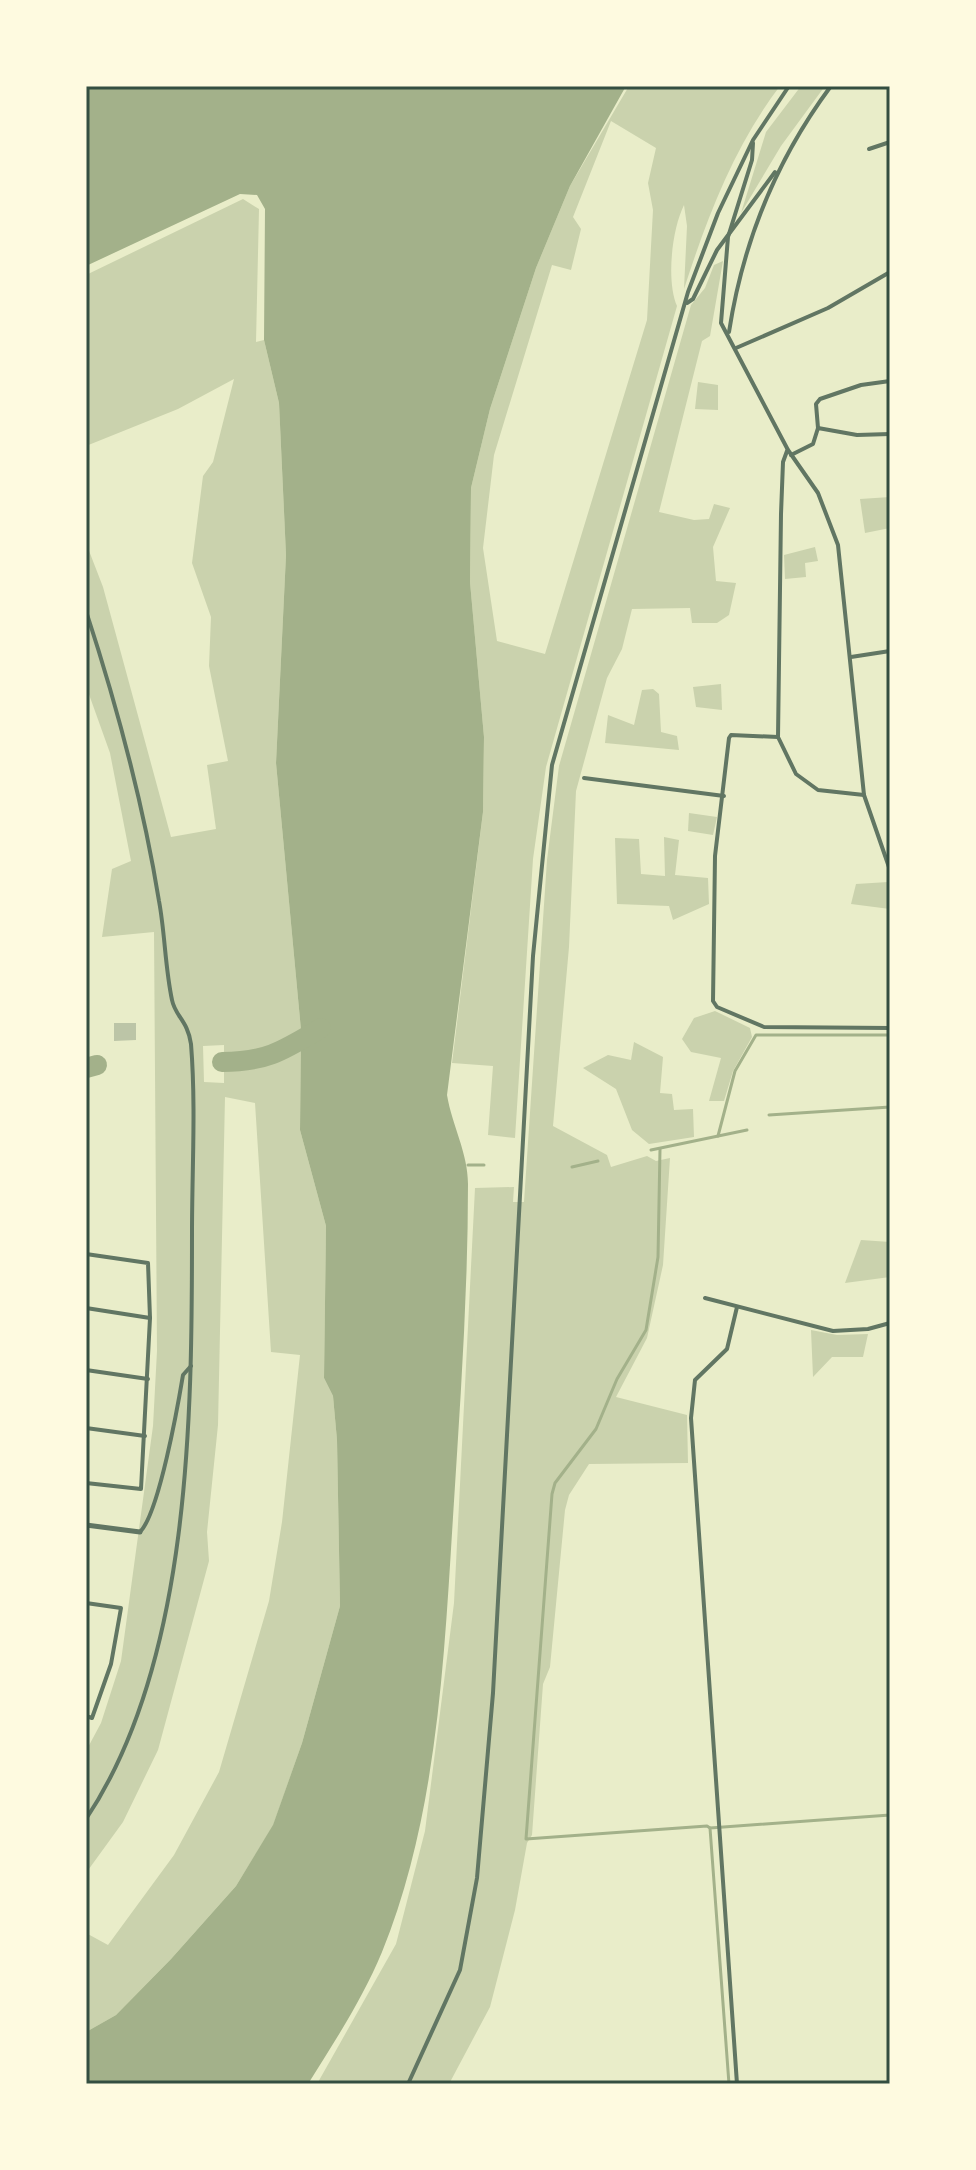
<svg xmlns="http://www.w3.org/2000/svg" width="976" height="2170" viewBox="0 0 976 2170" font-family="Manrope,sans-serif">
  <style>
    .green { fill: #cad2ad; fill-rule: evenodd }
    .water { fill: #a3b18a }
    .lines { fill: none; stroke-linecap: round; stroke-linejoin: round }
    .stream { stroke: #a3b18a; stroke-width: 3 }
    .river { stroke: #a3b18a; stroke-width: 20 }
    .building { fill: #bcc5a7 }
    .minor { stroke: #617663; stroke-width: 4 }
    .tertiary { stroke: #617663; stroke-width: 5 }
    .neatline { fill: none; stroke: #344e41; stroke-width: 3 }
  </style>
  <rect width="100%" height="100%" fill="#e9edc9"/>
  <!-- green -->
  <g class="green">
    <path d="M 629,86 L 780,86 C 734,146 707,218 684,289 L 687,226 L 684,205 C 672,229 666,281 677,306 L 546,767 L 533,859 L 515,1138 L 488,1135 L 493,1066 L 452,1063 L 483,812 L 484,737 L 470,582 L 471,488 L 490,409 L 536,268 L 570,186 ZM 611,121 L 656,148 L 648,183 L 653,210 L 647,320 L 545,654 L 497,641 L 483,548 L 494,455 L 552,265 L 571,270 L 581,229 L 573,217 Z"/>
    <path d="M 801,86 L 825,86 L 781,146 L 741,213 L 766,132 Z"/>
    <path d="M 243,199 L 259,209 L 256,342 L 264,340 L 279,403 L 286,555 L 276,763 L 301,1030 L 300,1130 L 326,1226 L 324,1378 L 333,1396 L 337,1440 L 340,1606 L 302,1743 L 273,1826 L 236,1886 L 171,1959 L 116,2015 L 86,2032 L 86,1933 L 108,1945 L 174,1855 L 219,1772 L 269,1601 L 282,1522 L 300,1355 L 271,1352 L 255,1103 L 225,1097 L 218,1425 L 207,1532 L 209,1561 L 158,1750 L 123,1822 L 86,1873 L 86,1751 L 101,1723 L 121,1661 L 153,1426 L 157,1351 L 154,932 L 102,937 L 112,869 L 131,861 L 110,753 L 86,686 L 86,543 L 103,587 L 171,837 L 216,829 L 207,765 L 228,761 L 209,666 L 211,617 L 192,563 L 203,476 L 213,462 L 234,379 L 178,409 L 86,446 L 86,275 ZM 224,1045 L 224,1083 L 204,1082 L 203,1046 Z"/>
    <path d="M 723,261 L 710,336 L 702,341 L 659,512 L 694,520 L 709,519 L 714,504 L 730,508 L 713,547 L 716,581 L 736,583 L 729,615 L 717,623 L 692,623 L 690,608 L 632,609 L 622,649 L 607,678 L 576,791 L 569,947 L 553,1126 L 607,1155 L 611,1167 L 647,1156 L 656,1161 L 670,1158 L 663,1265 L 647,1338 L 616,1397 L 687,1415 L 688,1463 L 589,1464 L 569,1495 L 565,1510 L 550,1667 L 543,1684 L 532,1835 L 527,1843 L 515,1910 L 490,2007 L 449,2084 L 317,2084 L 396,1944 L 425,1831 L 454,1603 L 475,1188 L 514,1187 L 513,1202 L 524,1202 L 547,860 L 559,766 L 691,305 L 705,288 L 714,265 Z"/>
    <path d="M 698,382 L 718,385 L 718,410 L 695,409 Z"/>
    <path d="M 890,497 L 890,528 L 865,533 L 860,499 Z"/>
    <path d="M 815,547 L 818,561 L 805,563 L 806,577 L 785,579 L 784,555 Z"/>
    <path d="M 721,684 L 722,710 L 696,707 L 693,687 Z"/>
    <path d="M 653,689 L 659,694 L 661,732 L 677,736 L 679,750 L 605,743 L 608,715 L 634,725 L 642,690 Z"/>
    <path d="M 689,813 L 717,817 L 713,835 L 688,831 Z"/>
    <path d="M 664,837 L 679,840 L 675,875 L 708,878 L 709,904 L 673,920 L 669,906 L 617,904 L 615,838 L 639,839 L 641,874 L 665,876 Z"/>
    <path d="M 888,882 L 890,909 L 851,904 L 856,884 Z"/>
    <path d="M 715,1011 L 750,1028 L 752,1037 L 733,1071 L 724,1101 L 709,1101 L 721,1058 L 691,1052 L 682,1039 L 694,1018 Z"/>
    <path d="M 634,1042 L 663,1057 L 660,1093 L 672,1094 L 674,1110 L 693,1109 L 694,1137 L 649,1144 L 632,1130 L 616,1089 L 583,1068 L 608,1055 L 631,1060 Z"/>
    <path d="M 861,1240 L 890,1242 L 890,1277 L 845,1283 Z"/>
    <path d="M 811,1330 L 837,1335 L 868,1334 L 863,1357 L 832,1357 L 813,1377 Z"/>
  </g>
  <!-- water -->
  <path class="water" d="M 86,86 L 626,86 L 570,186 L 536,268 L 490,409 L 471,488 L 470,582 L 484,737 L 483,812 L 447,1095 C 452,1125 468,1153 468,1184 C 468,1295 460,1406 453,1517 C 444,1661 437,1817 382,1952 C 363,1998 335,2041 308,2084 L 86,2084 L 86,2032 L 116,2015 L 171,1959 L 236,1886 L 273,1825 L 302,1743 L 340,1606 L 337,1440 L 333,1396 L 324,1378 L 326,1226 L 300,1130 L 301,1030 L 276,763 L 286,555 L 279,403 L 264,340 L 265,209 L 257,195 L 240,194 L 86,266 Z"/>
  <g class="lines">
    <!-- stream -->
    <g class="stream">
      <path d="M 769,1115 L 890,1107"/>
      <path d="M 718,1136 L 735,1071 L 756,1035 L 890,1035"/>
      <path d="M 660,1149 L 658,1257 L 646,1330 L 617,1379 L 596,1429 L 555,1483 L 552,1494 L 526,1839 L 707,1826 L 710,1828"/>
      <path d="M 651,1150 L 747,1130"/>
      <path d="M 468,1165 L 484,1165"/>
      <path d="M 572,1167 L 598,1161"/>
      <path d="M 729,2084 L 710,1828 L 890,1815"/>
    </g>
    <!-- river -->
    <g class="river">
      <path d="M 222,1062 C 267,1062 284,1050 321,1028"/>
      <path d="M 86,1068 L 97,1065"/>
    </g>
  </g>
  <!-- building -->
  <path class="building" d="M 114,1023 L 136,1023 L 136,1040 L 114,1041 Z"/>
  <g class="lines">
    <!-- minor -->
    <g class="minor">
      <path d="M 753,143 L 752,160 L 728,237 L 721,323 L 788,450 L 818,493 L 838,545 L 864,795 L 890,870"/>
      <path d="M 869,149 L 890,142"/>
      <path d="M 687,303 L 693,299 L 717,250 L 775,172"/>
      <path d="M 729,332 C 743,241 776,160 831,86"/>
      <path d="M 736,348 L 828,308 L 890,272"/>
      <path d="M 818,428 L 816,404 L 820,399 L 861,385 L 890,381"/>
      <path d="M 787,451 L 783,462 L 781,514 L 778,737 L 796,774 L 818,790 L 864,795"/>
      <path d="M 791,455 L 813,444 L 818,428 L 857,435 L 890,434"/>
      <path d="M 86,611 C 117,706 143,802 159,901 C 165,933 165,967 172,1000 C 175,1016 188,1021 191,1044 C 196,1106 192,1170 192,1232 C 192,1415 191,1662 86,1819"/>
      <path d="M 851,657 L 890,651"/>
      <path d="M 778,737 L 731,735 L 729,738 L 715,856 L 713,1001 L 717,1007 L 764,1027 L 890,1028"/>
      <path d="M 584,778 L 724,796"/>
      <path d="M 86,1254 L 148,1263 L 150,1318 L 141,1489 L 86,1483"/>
      <path d="M 705,1298 L 833,1331 L 868,1329 L 890,1323"/>
      <path d="M 86,1308 L 150,1318"/>
      <path d="M 86,1370 L 148,1379"/>
      <path d="M 86,1428 L 145,1436"/>
      <path d="M 140,1532 C 159,1513 178,1405 183,1375 L 191,1366"/>
      <path d="M 86,1603 L 121,1608 L 111,1664 L 92,1718 L 86,1716"/>
      <path d="M 408,2084 L 460,1970 L 477,1878 L 493,1693 L 533,956 L 552,765 L 688,292 L 718,213 L 753,140 L 789,86"/>
      <path d="M 737,2084 L 691,1418 L 695,1380 L 727,1349 L 737,1307"/>
    </g>
    <!-- tertiary -->
    <path class="tertiary" d="M 86,1525 L 140,1532"/>
  </g>
  <!-- border -->
  <rect width="976" height="2170" fill="none" stroke="#fefae0" stroke-width="176"/>
  <rect x="88" y="88" width="800" height="1994" class="neatline"/>
</svg>
